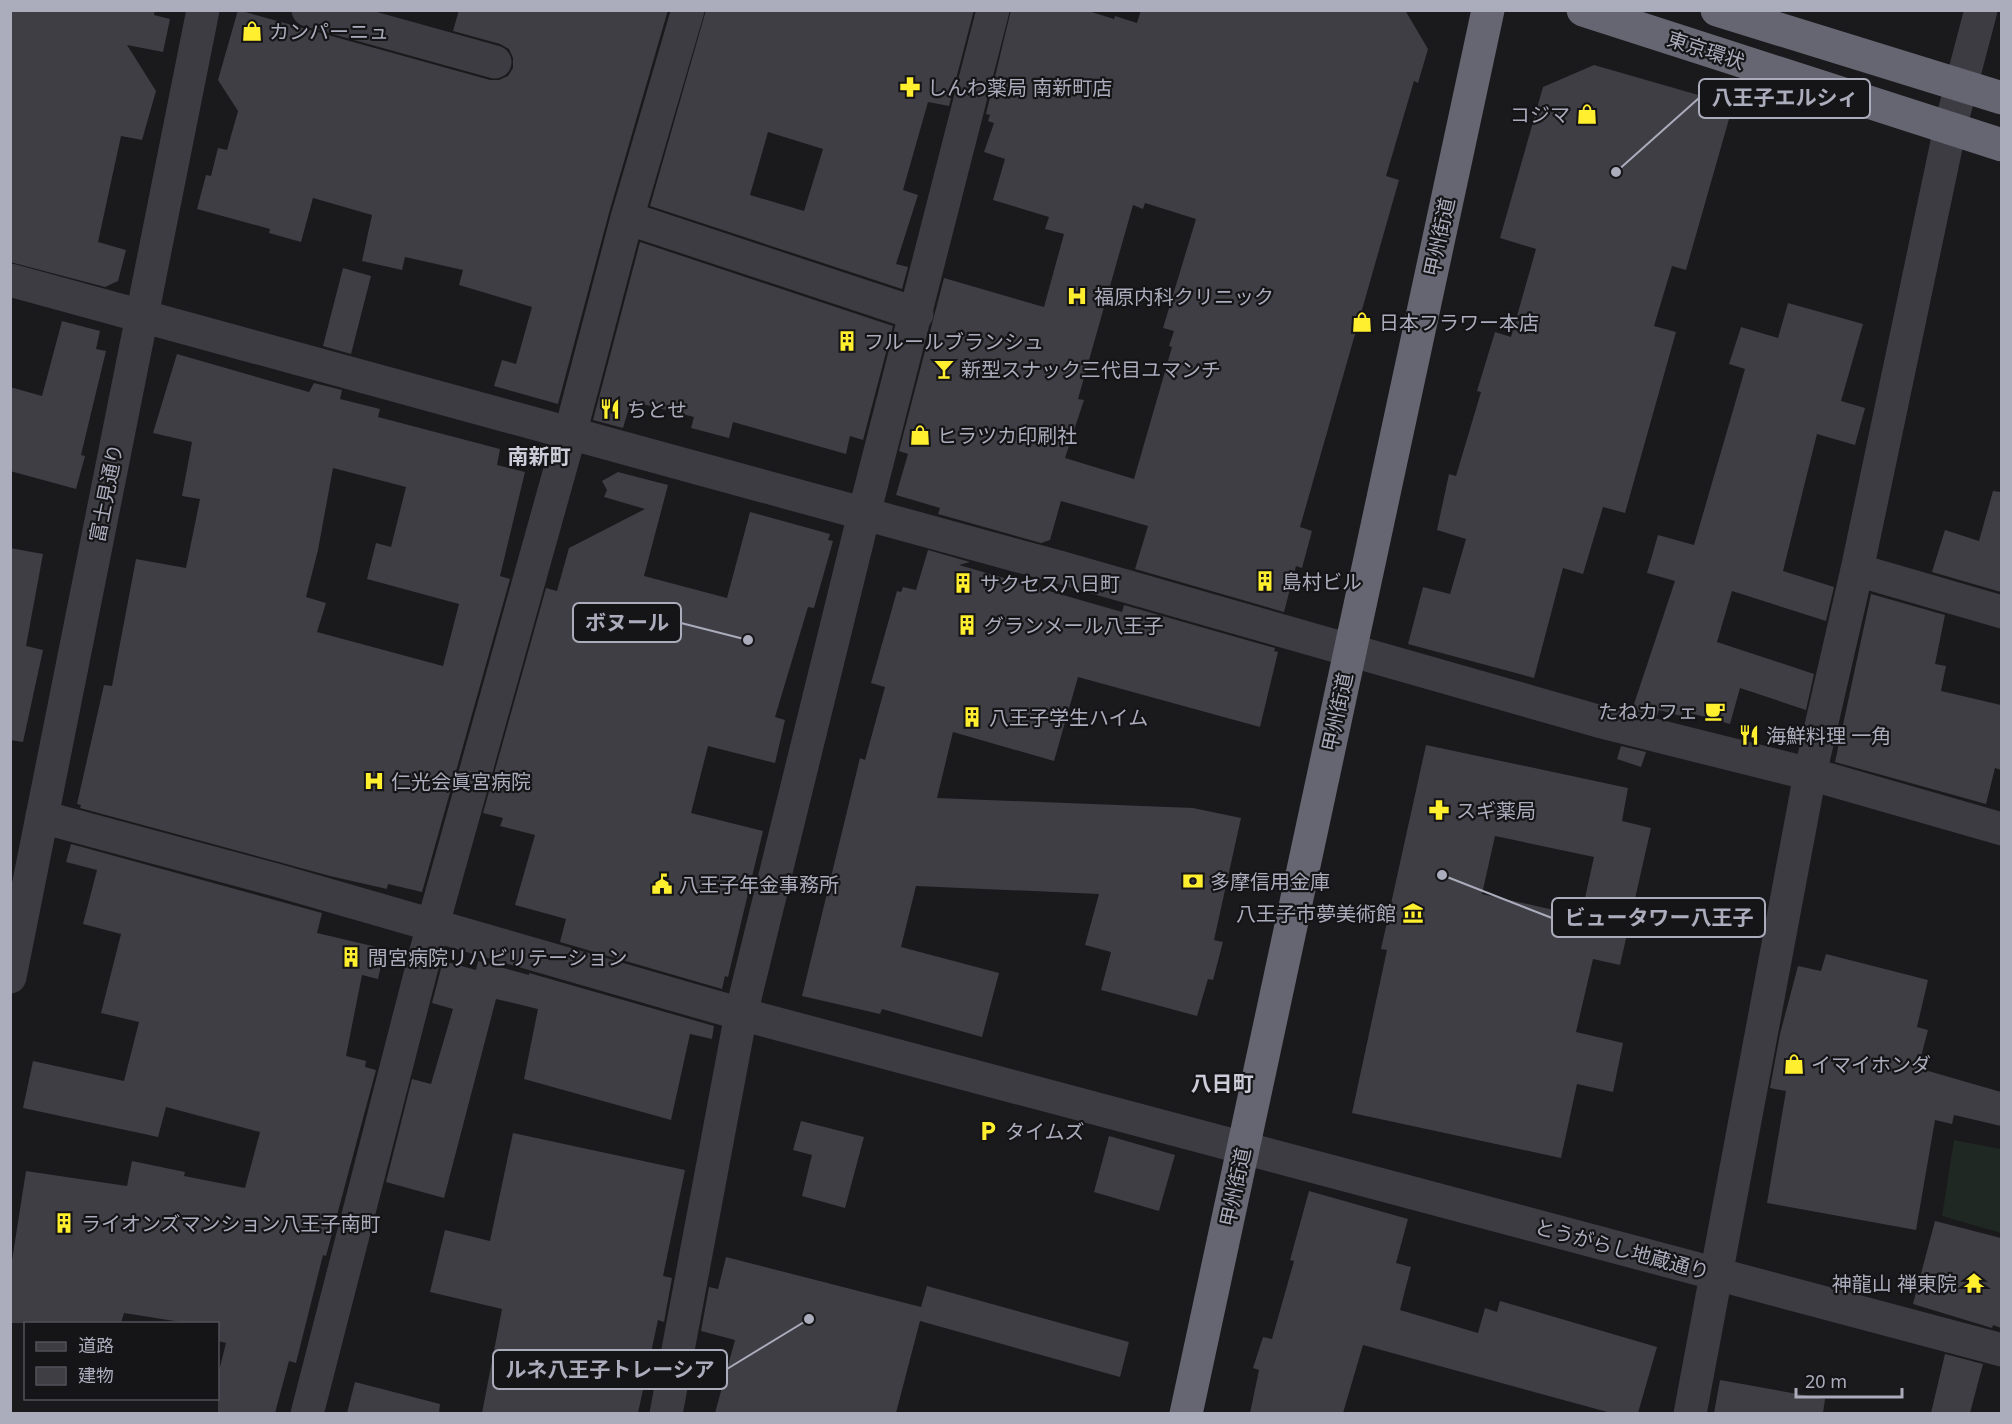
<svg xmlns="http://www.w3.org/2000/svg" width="2012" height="1424" viewBox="0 0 2012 1424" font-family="'Noto Sans','Noto Sans JP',sans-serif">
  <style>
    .green { fill: #1f2822 }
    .building { fill: #3f3e44; fill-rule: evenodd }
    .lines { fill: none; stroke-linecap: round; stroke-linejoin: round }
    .minor { stroke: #3d3c43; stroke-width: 33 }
    .highway { stroke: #666673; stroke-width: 33 }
    .labels { text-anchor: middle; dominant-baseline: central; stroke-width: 4.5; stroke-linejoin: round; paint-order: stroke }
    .poi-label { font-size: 20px; fill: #abacbc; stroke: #151417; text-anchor: start }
    .street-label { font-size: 20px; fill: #abacbc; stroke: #151417 }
    .neighbourhood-label { font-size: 21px; font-weight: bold; fill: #cccdd8; stroke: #151417 }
    .leader { fill: none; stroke: #abacbc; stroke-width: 2 }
    .callout-dot { fill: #abacbc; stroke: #151417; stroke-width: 2 }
    .callout { fill: #151417; stroke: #abacbc; stroke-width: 2 }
    .callout-label { font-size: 21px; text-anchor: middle; font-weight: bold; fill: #abacbc }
  </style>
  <rect width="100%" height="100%" fill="#1a191c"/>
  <!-- green -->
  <path class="green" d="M 1954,1140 L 2001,1149 L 2001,1233 L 1942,1216 Z"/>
  <!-- building -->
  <g class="building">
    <path d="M 10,10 L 155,10 L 154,15 L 170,19 L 163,52 L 127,45 L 156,91 L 142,140 L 121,136 L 98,242 L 126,250 L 118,281 L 105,287 L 10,262 Z"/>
    <path d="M 238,10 L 490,80 L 499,80 L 508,76 L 513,68 L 513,58 L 509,49 L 500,44 L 453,31 L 459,10 L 668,10 L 609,213 L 558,404 L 494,386 L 502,360 L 516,364 L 532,307 L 459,285 L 463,270 L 405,257 L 402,270 L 362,261 L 372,215 L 313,198 L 301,242 L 269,233 L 270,229 L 197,209 L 206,175 L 211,176 L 218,148 L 227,150 L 238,111 L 218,80 Z"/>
    <path d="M 706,10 L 974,10 L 949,106 L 928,102 L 903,190 L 918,195 L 896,264 L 908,267 L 902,289 L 650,206 ZM 768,132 L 823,149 L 804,211 L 750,195 Z"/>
    <path d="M 1011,10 L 1085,10 L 1114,19 L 1115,16 L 1137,23 L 1141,10 L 1405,10 L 1428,49 L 1418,83 L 1414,81 L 1386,176 L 1399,180 L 1300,527 L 1312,531 L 1302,568 L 1296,566 L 1284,612 L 1135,569 L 1148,526 L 1061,501 L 1050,540 L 1041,543 L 938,514 L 940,508 L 896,495 L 908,454 L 899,451 L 944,278 L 1044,307 L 1064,234 L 1045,229 L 1049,217 L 993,200 L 1005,159 L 984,152 L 994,123 L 988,121 L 990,115 L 986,114 ZM 1145,203 L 1196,219 L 1163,328 L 1174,331 L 1169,346 L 1172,347 L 1134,479 L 1065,458 L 1084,400 L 1078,399 L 1133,205 L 1143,209 Z"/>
    <path d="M 1594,65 L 1733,105 L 1686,270 L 1672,266 L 1654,326 L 1676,332 L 1625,513 L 1603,507 L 1583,574 L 1563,568 L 1534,678 L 1408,644 L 1423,587 L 1450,594 L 1466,539 L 1437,530 L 1449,474 L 1456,476 L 1481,392 L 1477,391 L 1495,332 L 1511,337 L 1536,249 L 1500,238 L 1543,87 Z"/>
    <path d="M 640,242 L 893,326 L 863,440 L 850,436 L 846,454 L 733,422 L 729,438 L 691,428 L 694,417 L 631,401 L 623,428 L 593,420 Z"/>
    <path d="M 343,268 L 371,276 L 351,354 L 323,346 Z"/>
    <path d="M 1788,303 L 1863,324 L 1841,401 L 1865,408 L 1855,445 L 1817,434 L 1783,571 L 1834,587 L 1826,621 L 1732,591 L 1717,642 L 1814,674 L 1806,710 L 1740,688 L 1730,724 L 1683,711 L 1681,716 L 1659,710 L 1657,716 L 1632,710 L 1675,581 L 1647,573 L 1658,535 L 1694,545 L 1745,369 L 1729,364 L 1741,327 L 1778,338 Z"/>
    <path d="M 62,321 L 100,331 L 96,349 L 106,351 L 81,455 L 85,456 L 76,489 L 10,471 L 10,387 L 42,396 Z"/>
    <path d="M 177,354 L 309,392 L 314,383 L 342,390 L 340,399 L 380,409 L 378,417 L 500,449 L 497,465 L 525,472 L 500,576 L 510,579 L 422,892 L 388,884 L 387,889 L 330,876 L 80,808 L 81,805 L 77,804 L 104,685 L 112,686 L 136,559 L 186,568 L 200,499 L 182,496 L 192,442 L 153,433 ZM 333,468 L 406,487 L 391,547 L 376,543 L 367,579 L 459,604 L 443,666 L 317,632 L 326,603 L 306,597 L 318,550 Z"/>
    <path d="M 618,472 L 668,485 L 644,576 L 727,598 L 750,512 L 830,534 L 828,540 L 833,541 L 814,608 L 808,607 L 775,717 L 785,720 L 775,763 L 708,746 L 691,813 L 763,831 L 728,977 L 725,976 L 722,989 L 560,942 L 566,919 L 515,905 L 535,835 L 500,826 L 503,818 L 483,813 L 546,588 L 557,591 L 569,548 L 645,509 L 604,497 L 607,490 L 602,481 Z"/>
    <path d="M 1993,491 L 2001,492 L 2001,592 L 1932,572 L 1945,530 L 1979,541 Z"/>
    <path d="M 10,548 L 43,554 L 26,646 L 43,650 L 23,742 L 10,740 Z"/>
    <path d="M 928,550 L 970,562 L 959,565 L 1122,612 L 1124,605 L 1275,648 L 1274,651 L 1278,652 L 1260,727 L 1078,677 L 1054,761 L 953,732 L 937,798 L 1193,808 L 1241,818 L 1214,940 L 1223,942 L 1213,980 L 1208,979 L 1197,1016 L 1101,990 L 1111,952 L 1085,945 L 1099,894 L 916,886 L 901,947 L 999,973 L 982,1037 L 882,1009 L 880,1014 L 802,996 L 860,758 L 865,760 L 885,687 L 871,683 L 897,591 L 901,592 L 903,587 L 916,590 Z"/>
    <path d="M 1871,594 L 1945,615 L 1935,664 L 1946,666 L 1941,691 L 2001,705 L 2001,770 L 1995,768 L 1986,804 L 1835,762 Z"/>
    <path d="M 1426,745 L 1628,788 L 1622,821 L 1651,828 L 1620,965 L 1593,959 L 1576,1032 L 1623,1043 L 1613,1092 L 1577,1084 L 1561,1158 L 1352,1113 L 1387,950 L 1381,949 ZM 1495,836 L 1594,857 L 1581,916 L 1482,894 Z"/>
    <path d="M 1621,746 L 1646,752 L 1641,767 L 1617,759 Z"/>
    <path d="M 71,844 L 322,913 L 317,933 L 385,949 L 378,979 L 362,975 L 346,1056 L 366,1061 L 365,1067 L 376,1070 L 326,1256 L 323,1255 L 296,1363 L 289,1361 L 275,1413 L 218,1413 L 218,1375 L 226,1343 L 218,1341 L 218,1323 L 187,1323 L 124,1313 L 121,1323 L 10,1323 L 10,1273 L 26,1171 L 127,1186 L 132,1161 L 185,1172 L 184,1176 L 245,1188 L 260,1132 L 166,1107 L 158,1137 L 23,1108 L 33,1061 L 124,1081 L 139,1022 L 101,1013 L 121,934 L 83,924 L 97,870 L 66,862 Z"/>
    <path d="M 1826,954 L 1928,980 L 1917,1027 L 1928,1030 L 1918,1068 L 2001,1092 L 2001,1126 L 1954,1115 L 1952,1124 L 1935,1120 L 1916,1230 L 1767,1203 L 1786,1091 L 1770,1088 L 1780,1034 L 1798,966 L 1821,971 Z"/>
    <path d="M 443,961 L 476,970 L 478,961 L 529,975 L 529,973 L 714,1026 L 712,1039 L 690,1034 L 671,1120 L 524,1079 L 538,1009 L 496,999 L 444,1198 L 386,1182 L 412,1079 L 431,1084 L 453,1009 L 432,1003 Z"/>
    <path d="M 801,1121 L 864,1137 L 845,1208 L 802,1196 L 812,1155 L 793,1150 Z"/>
    <path d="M 513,1133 L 685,1170 L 663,1276 L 672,1278 L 664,1322 L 658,1320 L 638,1413 L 482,1413 L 502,1309 L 430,1292 L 445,1230 L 490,1241 Z"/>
    <path d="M 1109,1136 L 1175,1155 L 1159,1211 L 1094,1192 Z"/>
    <path d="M 1309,1191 L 1408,1219 L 1396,1263 L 1411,1267 L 1400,1310 L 1478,1333 L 1485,1308 L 1497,1312 L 1500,1301 L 1657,1347 L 1638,1413 L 1611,1413 L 1363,1345 L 1343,1413 L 1250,1413 L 1259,1370 L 1253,1368 L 1263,1337 L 1272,1339 L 1294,1261 L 1290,1260 Z"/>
    <path d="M 1935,1221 L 2001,1238 L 2001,1328 L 1993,1325 L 1992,1328 L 1913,1304 Z"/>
    <path d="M 726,1257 L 921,1307 L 927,1286 L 1129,1342 L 1120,1377 L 920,1321 L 896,1413 L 715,1413 L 735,1340 L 701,1331 L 709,1287 L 718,1289 Z"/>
    <path d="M 1945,1354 L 1983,1364 L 1970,1413 L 1931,1413 Z"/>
    <path d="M 1720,1380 L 1825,1399 L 1823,1413 L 1714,1413 Z"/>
    <path d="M 355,1382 L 440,1404 L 439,1413 L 347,1413 Z"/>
  </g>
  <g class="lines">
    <!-- minor -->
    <g class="minor">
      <path d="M 308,10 L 495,62"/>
      <path d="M 627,218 L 917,314"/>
      <path d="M 10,280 L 1059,567 L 1598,721 L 1810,774 L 2002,829"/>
      <path d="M 1857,570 L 2002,612"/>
      <path d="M 42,817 L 276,880 L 741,1014 L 2002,1350"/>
      <path d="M 10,977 L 203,10"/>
      <path d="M 307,1414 L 433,924 L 570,434 L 627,218 L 688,10"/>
      <path d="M 666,1414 L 741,1014 L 864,514 L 993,10"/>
      <path d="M 1690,1414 L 1810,774 L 1857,570 L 1950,128 L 1981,10"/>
    </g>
    <!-- highway -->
    <g class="highway">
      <path d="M 1583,10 L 2002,145"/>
      <path d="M 1717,10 L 2002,98"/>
      <path d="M 1186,1414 L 1488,10"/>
    </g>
  </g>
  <!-- icons -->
  <defs>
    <g id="shop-bare" transform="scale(1.62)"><path d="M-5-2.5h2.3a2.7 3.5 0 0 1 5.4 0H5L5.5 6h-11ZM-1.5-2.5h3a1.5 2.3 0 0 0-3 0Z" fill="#ffef2e" stroke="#151417" stroke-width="2.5" paint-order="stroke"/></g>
    <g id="pharmacy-bare" transform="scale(1.62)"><path d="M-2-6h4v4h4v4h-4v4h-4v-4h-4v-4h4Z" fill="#ffef2e" stroke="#151417" stroke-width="2.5" paint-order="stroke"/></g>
    <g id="hospital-bare" transform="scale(1.62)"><path d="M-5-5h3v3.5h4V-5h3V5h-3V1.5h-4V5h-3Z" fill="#ffef2e" stroke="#151417" stroke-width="2.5" paint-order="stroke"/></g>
    <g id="building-bare" transform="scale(1.62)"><path d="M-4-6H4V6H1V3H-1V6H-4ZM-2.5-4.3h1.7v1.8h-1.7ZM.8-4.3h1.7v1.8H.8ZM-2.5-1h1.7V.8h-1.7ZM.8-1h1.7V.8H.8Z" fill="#ffef2e" stroke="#151417" stroke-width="2.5" paint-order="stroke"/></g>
    <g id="bar-bare" transform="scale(1.62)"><path d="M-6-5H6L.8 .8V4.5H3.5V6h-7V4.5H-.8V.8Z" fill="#ffef2e" stroke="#151417" stroke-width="2.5" paint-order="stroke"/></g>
    <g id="restaurant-bare" transform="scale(1.62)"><path d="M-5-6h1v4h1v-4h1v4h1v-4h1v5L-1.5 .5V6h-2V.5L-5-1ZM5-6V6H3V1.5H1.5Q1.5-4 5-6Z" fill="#ffef2e" stroke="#151417" stroke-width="2.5" paint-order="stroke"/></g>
    <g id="cafe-bare" transform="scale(1.62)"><path d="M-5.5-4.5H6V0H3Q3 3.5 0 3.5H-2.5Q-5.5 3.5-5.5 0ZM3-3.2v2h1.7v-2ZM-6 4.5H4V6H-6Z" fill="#ffef2e" stroke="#151417" stroke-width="2.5" paint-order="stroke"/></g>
    <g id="bank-bare" transform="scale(1.62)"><path d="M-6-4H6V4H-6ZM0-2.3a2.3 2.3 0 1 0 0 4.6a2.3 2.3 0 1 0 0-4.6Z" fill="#ffef2e" stroke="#151417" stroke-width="2.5" paint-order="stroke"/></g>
    <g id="civic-bare" transform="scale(1.62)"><path d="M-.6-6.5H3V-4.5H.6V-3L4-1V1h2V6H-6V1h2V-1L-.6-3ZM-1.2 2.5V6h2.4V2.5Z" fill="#ffef2e" stroke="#151417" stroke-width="2.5" paint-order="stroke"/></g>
    <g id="museum-bare" transform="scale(1.62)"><path d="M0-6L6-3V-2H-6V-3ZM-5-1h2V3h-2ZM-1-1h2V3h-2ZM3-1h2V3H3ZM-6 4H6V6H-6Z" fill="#ffef2e" stroke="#151417" stroke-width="2.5" paint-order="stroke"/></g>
    <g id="parking-bare" transform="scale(1.62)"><path d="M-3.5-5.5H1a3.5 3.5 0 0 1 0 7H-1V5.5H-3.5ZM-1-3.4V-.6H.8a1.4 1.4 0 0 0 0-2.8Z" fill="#ffef2e" stroke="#151417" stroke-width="2.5" paint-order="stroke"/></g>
    <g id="temple-bare" transform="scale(1.62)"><path d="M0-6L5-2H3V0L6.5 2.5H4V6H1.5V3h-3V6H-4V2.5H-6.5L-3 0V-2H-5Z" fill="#ffef2e" stroke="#151417" stroke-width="2.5" paint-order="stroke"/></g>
  </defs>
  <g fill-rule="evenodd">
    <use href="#shop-bare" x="252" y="31"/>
    <use href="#pharmacy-bare" x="910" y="87"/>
    <use href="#shop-bare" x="1587" y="114"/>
    <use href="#hospital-bare" x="1077" y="296"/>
    <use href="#shop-bare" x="1362" y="322"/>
    <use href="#building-bare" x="847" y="341"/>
    <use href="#bar-bare" x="944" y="369"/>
    <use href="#restaurant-bare" x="610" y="409"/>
    <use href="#shop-bare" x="920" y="435"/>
    <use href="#building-bare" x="1265" y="581"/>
    <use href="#building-bare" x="963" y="583"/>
    <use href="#building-bare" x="967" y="625"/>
    <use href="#cafe-bare" x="1715" y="711"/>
    <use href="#building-bare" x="972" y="717"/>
    <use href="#restaurant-bare" x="1749" y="735"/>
    <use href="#hospital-bare" x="374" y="781"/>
    <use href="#pharmacy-bare" x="1439" y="810"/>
    <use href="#bank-bare" x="1193" y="881"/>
    <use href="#civic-bare" x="662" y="884"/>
    <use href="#museum-bare" x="1413" y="913"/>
    <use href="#building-bare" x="351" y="957"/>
    <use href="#shop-bare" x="1794" y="1064"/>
    <use href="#parking-bare" x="988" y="1131"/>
    <use href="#building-bare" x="64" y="1223"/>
    <use href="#temple-bare" x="1974" y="1283"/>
  </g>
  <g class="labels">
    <!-- poi labels -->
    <g class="poi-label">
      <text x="269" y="31">カンパーニュ</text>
      <text x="927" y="87">しんわ薬局 南新町店</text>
      <text x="1570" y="114" text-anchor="end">コジマ</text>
      <text x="1094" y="296">福原内科クリニック</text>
      <text x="1379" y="322">日本フラワー本店</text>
      <text x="864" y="341">フルールブランシュ</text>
      <text x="961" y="369">新型スナック三代目ユマンチ</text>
      <text x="627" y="409">ちとせ</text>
      <text x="937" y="435">ヒラツカ印刷社</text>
      <text x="1282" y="581">島村ビル</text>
      <text x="980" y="583">サクセス八日町</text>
      <text x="984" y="625">グランメール八王子</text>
      <text x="1698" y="711" text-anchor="end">たねカフェ</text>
      <text x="989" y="717">八王子学生ハイム</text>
      <text x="1766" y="735">海鮮料理 一角</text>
      <text x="391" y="781">仁光会眞宮病院</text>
      <text x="1456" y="810">スギ薬局</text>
      <text x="1210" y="881">多摩信用金庫</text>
      <text x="679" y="884">八王子年金事務所</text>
      <text x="1396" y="913" text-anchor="end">八王子市夢美術館</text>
      <text x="368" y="957">間宮病院リハビリテーション</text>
      <text x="1811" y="1064">イマイホンダ</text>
      <text x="1005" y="1131">タイムズ</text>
      <text x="81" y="1223">ライオンズマンション八王子南町</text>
      <text x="1957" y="1283" text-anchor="end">神龍山 禅東院</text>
    </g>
    <!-- street labels -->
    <g class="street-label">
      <text transform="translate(1706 50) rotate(18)">東京環状</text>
      <text transform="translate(1439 237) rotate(-78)">甲州街道</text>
      <text transform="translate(106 493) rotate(-79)">富士見通り</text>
      <text transform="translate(1337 712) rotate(-78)">甲州街道</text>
      <text transform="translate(1235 1187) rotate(-78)">甲州街道</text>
      <text transform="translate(1622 1249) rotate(15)">とうがらし地蔵通り</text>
    </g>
    <!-- neighbourhood labels -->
    <g class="neighbourhood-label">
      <text x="539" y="456">南新町</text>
      <text x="1222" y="1083">八日町</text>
    </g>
  </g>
  <!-- callouts -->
  <path class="leader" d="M1616 172L1699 98M748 640L681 623M1442 875L1552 918M809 1319L727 1369"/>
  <g class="callout-dot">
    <circle cx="1616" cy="172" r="6"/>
    <circle cx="748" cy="640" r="6"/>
    <circle cx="1442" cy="875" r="6"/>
    <circle cx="809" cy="1319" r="6"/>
  </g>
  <g class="callout">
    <rect x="1699" y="79" width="171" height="39" rx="6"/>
    <rect x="573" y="603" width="108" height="39" rx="6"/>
    <rect x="1552" y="898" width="213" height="39" rx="6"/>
    <rect x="493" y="1350" width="234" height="39" rx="6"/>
  </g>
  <g class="callout-label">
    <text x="1785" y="105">八王子エルシィ</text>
    <text x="627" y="630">ボヌール</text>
    <text x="1659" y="925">ビュータワー八王子</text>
    <text x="610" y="1377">ルネ八王子トレーシア</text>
  </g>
  <!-- border -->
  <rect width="2012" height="1424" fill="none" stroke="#abacbc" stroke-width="24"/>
  <!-- legend -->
  <rect x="24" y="1322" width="195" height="78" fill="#151417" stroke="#515159" stroke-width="1.5"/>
  <rect x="36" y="1342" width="30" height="9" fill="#3d3c43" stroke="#515159" stroke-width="1.5"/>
  <text x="78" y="1352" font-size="18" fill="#abacbc">道路</text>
  <rect x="36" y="1367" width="30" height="18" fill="#3f3e44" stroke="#515159" stroke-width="1.5"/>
  <text x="78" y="1382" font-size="18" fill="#abacbc">建物</text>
  <!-- scale -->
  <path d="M1796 1388v9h106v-9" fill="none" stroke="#abacbc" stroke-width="3"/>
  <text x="1805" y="1388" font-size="18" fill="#abacbc" stroke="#151417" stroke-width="4.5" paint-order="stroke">20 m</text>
</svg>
